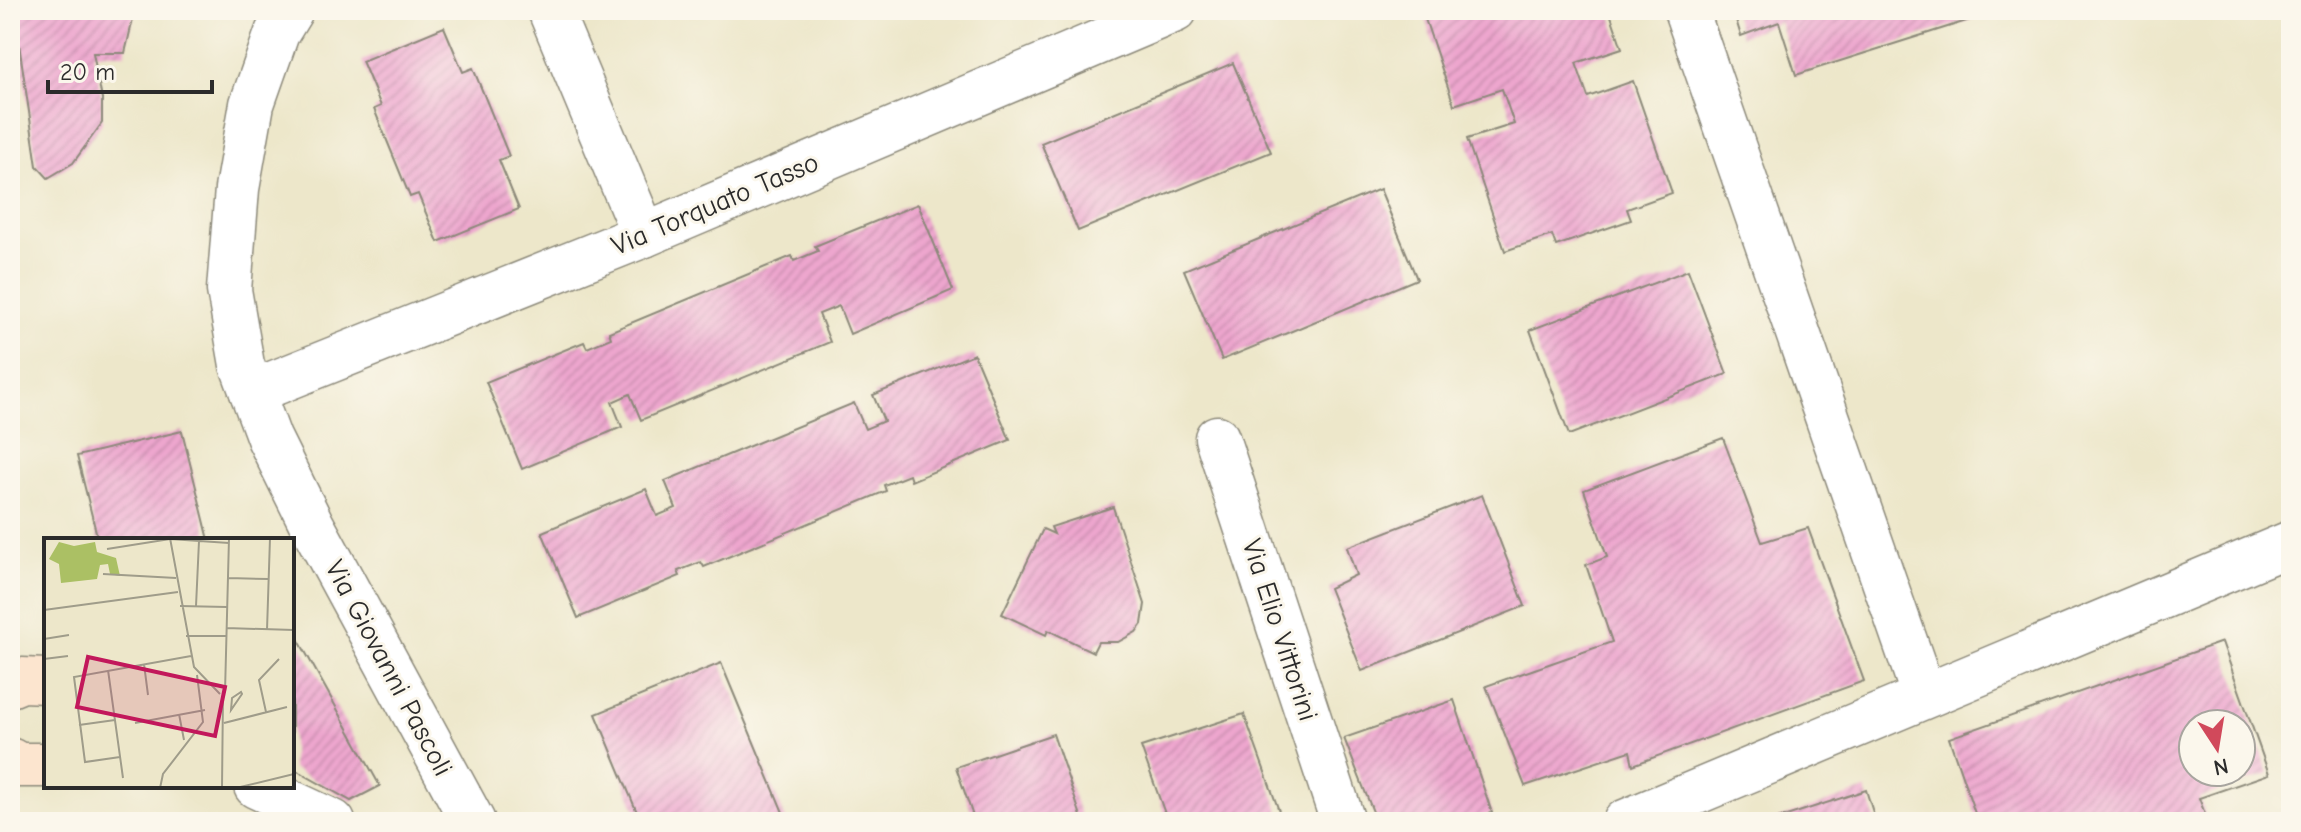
<svg xmlns="http://www.w3.org/2000/svg" width="2301" height="832" viewBox="0 0 2301 832" font-family="'Comic Neue',sans-serif">
  <style>
    .building { fill: url(#building-hatch); fill-rule: evenodd }
    .lines { fill: none; stroke-linecap: round; stroke-linejoin: round }
    .street-casing { stroke: #8c897a; stroke-width: 47 }
    .secondary-casing { stroke: #8c897a; stroke-width: 47 }
    .street { stroke: #fff; stroke-width: 44 }
    .secondary { stroke: #fce5cf; stroke-width: 44 }
    .labels { text-anchor: middle; dominant-baseline: central; stroke-width: 6; stroke-linejoin: round; paint-order: stroke }
    .street-label { font-size: 28px; fill: #2b2b2b; stroke: #fbf7ec }
    .inset-road { fill: none; stroke: #9f9c8a; stroke-width: 2 }
    .view { fill: #c2185b; fill-opacity: 0.15; stroke: #c2185b; stroke-width: 4 }
    .inset-edge { fill: none; stroke: #2b2b2b; stroke-width: 4 }
  </style>
  <defs>
    <pattern id="building-hatch" width="6" height="6" patternUnits="userSpaceOnUse" patternTransform="scale(2)"><rect width="6" height="6" fill="#eda6ce"/><path d="M-1 1l2-2M0 6l6-6M5 7l2-2" fill="none" stroke="#cb8fb1"/></pattern>
  </defs>
  <rect width="100%" height="100%" fill="#fbf7ec"/>
  <filter id="ink" filterUnits="userSpaceOnUse"><feTurbulence type="fractalNoise" baseFrequency=".0125" numOctaves="2"/><feDisplacementMap in="SourceGraphic" scale="16" xChannelSelector="R" yChannelSelector="G"/><feConvolveMatrix kernelMatrix="1 2 1 2 8 2 1 2 1" color-interpolation-filters="sRGB"/></filter>
  <filter id="wash" filterUnits="userSpaceOnUse"><feTurbulence type="fractalNoise" baseFrequency=".006" numOctaves="4" result="noise"/><feDisplacementMap in="SourceGraphic" scale="32" xChannelSelector="R" yChannelSelector="G"/><feGaussianBlur stdDeviation="1.8" result="paint"/><feColorMatrix in="noise" values="0 0 0 0 0 0 0 0 0 0 0 0 0 0 0 0 0 1.4 0 .05"/><feComposite in="paint" operator="in"/></filter>
  <g filter="url(#wash)">
    <rect width="100%" height="100%" fill="#ede7ca"/>
    <g id="blocks">
      <!-- building -->
      <g class="building">
        <path d="M 14,10 L 135,10 L 125,53 L 93,53 L 102,99 L 102,123 L 73,163 L 48,178 L 37,166 Z"/>
        <path d="M 1422,10 L 1609,10 L 1622,48 L 1576,63 L 1588,97 L 1633,81 L 1672,193 L 1627,209 L 1631,220 L 1556,246 L 1552,235 L 1505,251 L 1467,139 L 1514,124 L 1502,89 L 1454,105 Z"/>
        <path d="M 1733,10 L 1977,10 L 1979,17 L 1796,75 L 1779,22 L 1741,36 Z"/>
        <path d="M 444,27 L 463,72 L 473,68 L 509,156 L 499,160 L 519,209 L 438,242 L 418,194 L 410,197 L 374,109 L 381,106 L 362,61 Z"/>
        <path d="M 1233,63 L 1271,152 L 1078,231 L 1041,143 Z"/>
        <path d="M 1380,189 L 1417,279 L 1222,360 L 1184,270 Z"/>
        <path d="M 918,204 L 953,290 L 850,334 L 839,306 L 819,314 L 830,342 L 641,420 L 630,394 L 612,402 L 622,427 L 522,469 L 486,382 L 584,342 L 587,348 L 611,338 L 609,332 L 792,256 L 794,261 L 818,251 L 815,246 Z"/>
        <path d="M 1688,270 L 1727,374 L 1569,435 L 1530,330 Z"/>
        <path d="M 974,354 L 1010,440 L 911,481 L 909,475 L 884,485 L 886,491 L 704,567 L 701,562 L 678,571 L 680,576 L 578,618 L 542,532 L 646,489 L 657,516 L 676,508 L 665,481 L 854,403 L 865,429 L 884,421 L 873,395 Z"/>
        <path d="M 182,431 L 209,540 L 98,540 L 77,456 Z"/>
        <path d="M 1723,438 L 1762,542 L 1808,528 L 1864,681 L 1633,765 L 1630,751 L 1525,786 L 1486,686 L 1612,642 L 1586,565 L 1607,557 L 1584,490 Z"/>
        <path d="M 1482,495 L 1525,606 L 1362,671 L 1329,588 L 1356,575 L 1347,547 Z"/>
        <path d="M 1113,507 L 1145,604 L 1142,624 L 1136,632 L 1118,642 L 1098,642 L 1093,652 L 1048,630 L 1046,635 L 1002,614 L 1043,529 L 1054,534 L 1051,527 Z"/>
        <path d="M 292,628 L 380,786 L 351,801 L 292,768 Z"/>
        <path d="M 2222,642 L 2269,774 L 2199,798 L 2208,822 L 1978,822 L 1949,738 ZM 2193,724 L 2241,724 L 2241,772 L 2193,772 Z"/>
        <path d="M 721,663 L 787,822 L 641,822 L 596,714 Z"/>
        <path d="M 1454,700 L 1492,813 L 1466,822 L 1377,822 L 1344,738 Z"/>
        <path d="M 1244,714 L 1283,822 L 1168,822 L 1141,747 Z"/>
        <path d="M 1053,734 L 1083,822 L 975,822 L 956,767 Z"/>
        <path d="M 1866,790 L 1876,822 L 1771,822 L 1771,821 Z"/>
      </g>
    </g>
  </g>
  <g filter="url(#ink)">
    <use href="#blocks" fill-opacity="0" stroke="#8c897a" stroke-width="2"/>
    <g class="lines">
      <!-- street casing -->
      <g class="street-casing">
        <g id="street">
          <path d="M 291,10 L 277,33 L 252,104 L 237,189 L 229,290 L 242,365 L 269,438 L 312,525 L 473,822"/>
          <path d="M 550,10 L 644,235"/>
          <path d="M 1686,10 L 1924,696"/>
          <path d="M 252,392 L 644,235 L 1175,10"/>
          <path d="M 1217,438 L 1343,822"/>
          <path d="M 256,786 L 333,822"/>
          <path d="M 1625,822 L 2291,543"/>
        </g>
      </g>
      <!-- secondary casing -->
      <g class="secondary-casing">
        <g id="secondary">
          <path d="M 10,685 L 22,680 L 46,681"/>
          <path d="M 10,760 L 19,765 L 46,765"/>
        </g>
      </g>
      <!-- street -->
      <use href="#street" class="street"/>
      <!-- secondary -->
      <use href="#secondary" class="secondary"/>
    </g>
  </g>
  <g class="labels">
    <!-- street labels -->
    <g class="street-label">
      <text transform="translate(715 204) rotate(-23)">Via Torquato Tasso</text>
      <text transform="translate(1280 630) rotate(72)">Via Elio Vittorini</text>
      <text transform="translate(389 668) rotate(62)">Via Giovanni Pascoli</text>
    </g>
  </g>
  <!-- overview -->
  <g transform="translate(44 538)">
    <rect width="250" height="250" fill="#ede7ca"/>
    <path d="M 15,4 L 30,8 L 51,4 L 53,14 L 72,20 L 76,38 L 66,36 L 64,26 L 56,27 L 53,41 L 17,45 L 15,26 L 5,21 Z" fill="#abc064"/>
    <path class="inset-road" d="M 126,0 L 150,129 L 176,156M 63,11 L 126,1 L 185,5M 59,36 L 132,40M 184,40 L 225,41M 136,68 L 183,69M 152,68 L 155,3M 0,72 L 134,54M 182,90 L 250,92M 223,92 L 226,0M 142,98 L 182,98M 0,101 L 25,97M 0,121 L 24,118M 100,126 L 104,157M 64,132 L 79,240M 181,154 L 185,0M 197,154 L 198,156 L 187,172 L 188,160 ZM 222,174 L 215,142 L 235,121M 135,176 L 140,202M 91,185 L 161,172M 180,185 L 243,169M 35,187 L 71,182M 76,219 L 41,224 L 30,139 L 147,118M 116,250 L 119,236 L 159,184 L 153,137M 178,250 L 179,157M 192,250 L 250,236"/>
    <path class="view" d="M 44,119 L 181,149 L 171,198 L 33,169 Z"/>
    <rect width="250" height="250" class="inset-edge"/>
  </g>
  <!-- margin -->
  <rect width="2301" height="832" fill="none" stroke="#fbf7ec" stroke-width="40"/>
  <!-- north arrow -->
  <g transform="translate(2217 748) rotate(168)"><circle r="38" fill="#fbf7ec" stroke="#a8a59f" stroke-width="2"/>
  <path d="M0-6L14 30L0 20L-14 30Z" fill="#d1495b"/>
  <text y="-12" font-size="22" font-weight="bold" text-anchor="middle" fill="#2b2b2b">N</text>
  </g>
  <!-- scale -->
  <path d="M48 80v12h164v-12" fill="none" stroke="#2b2b2b" stroke-width="4"/>
  <text x="60" y="80" font-size="24" fill="#2b2b2b" stroke="#fbf7ec" stroke-width="6" paint-order="stroke">20 m</text>
</svg>
